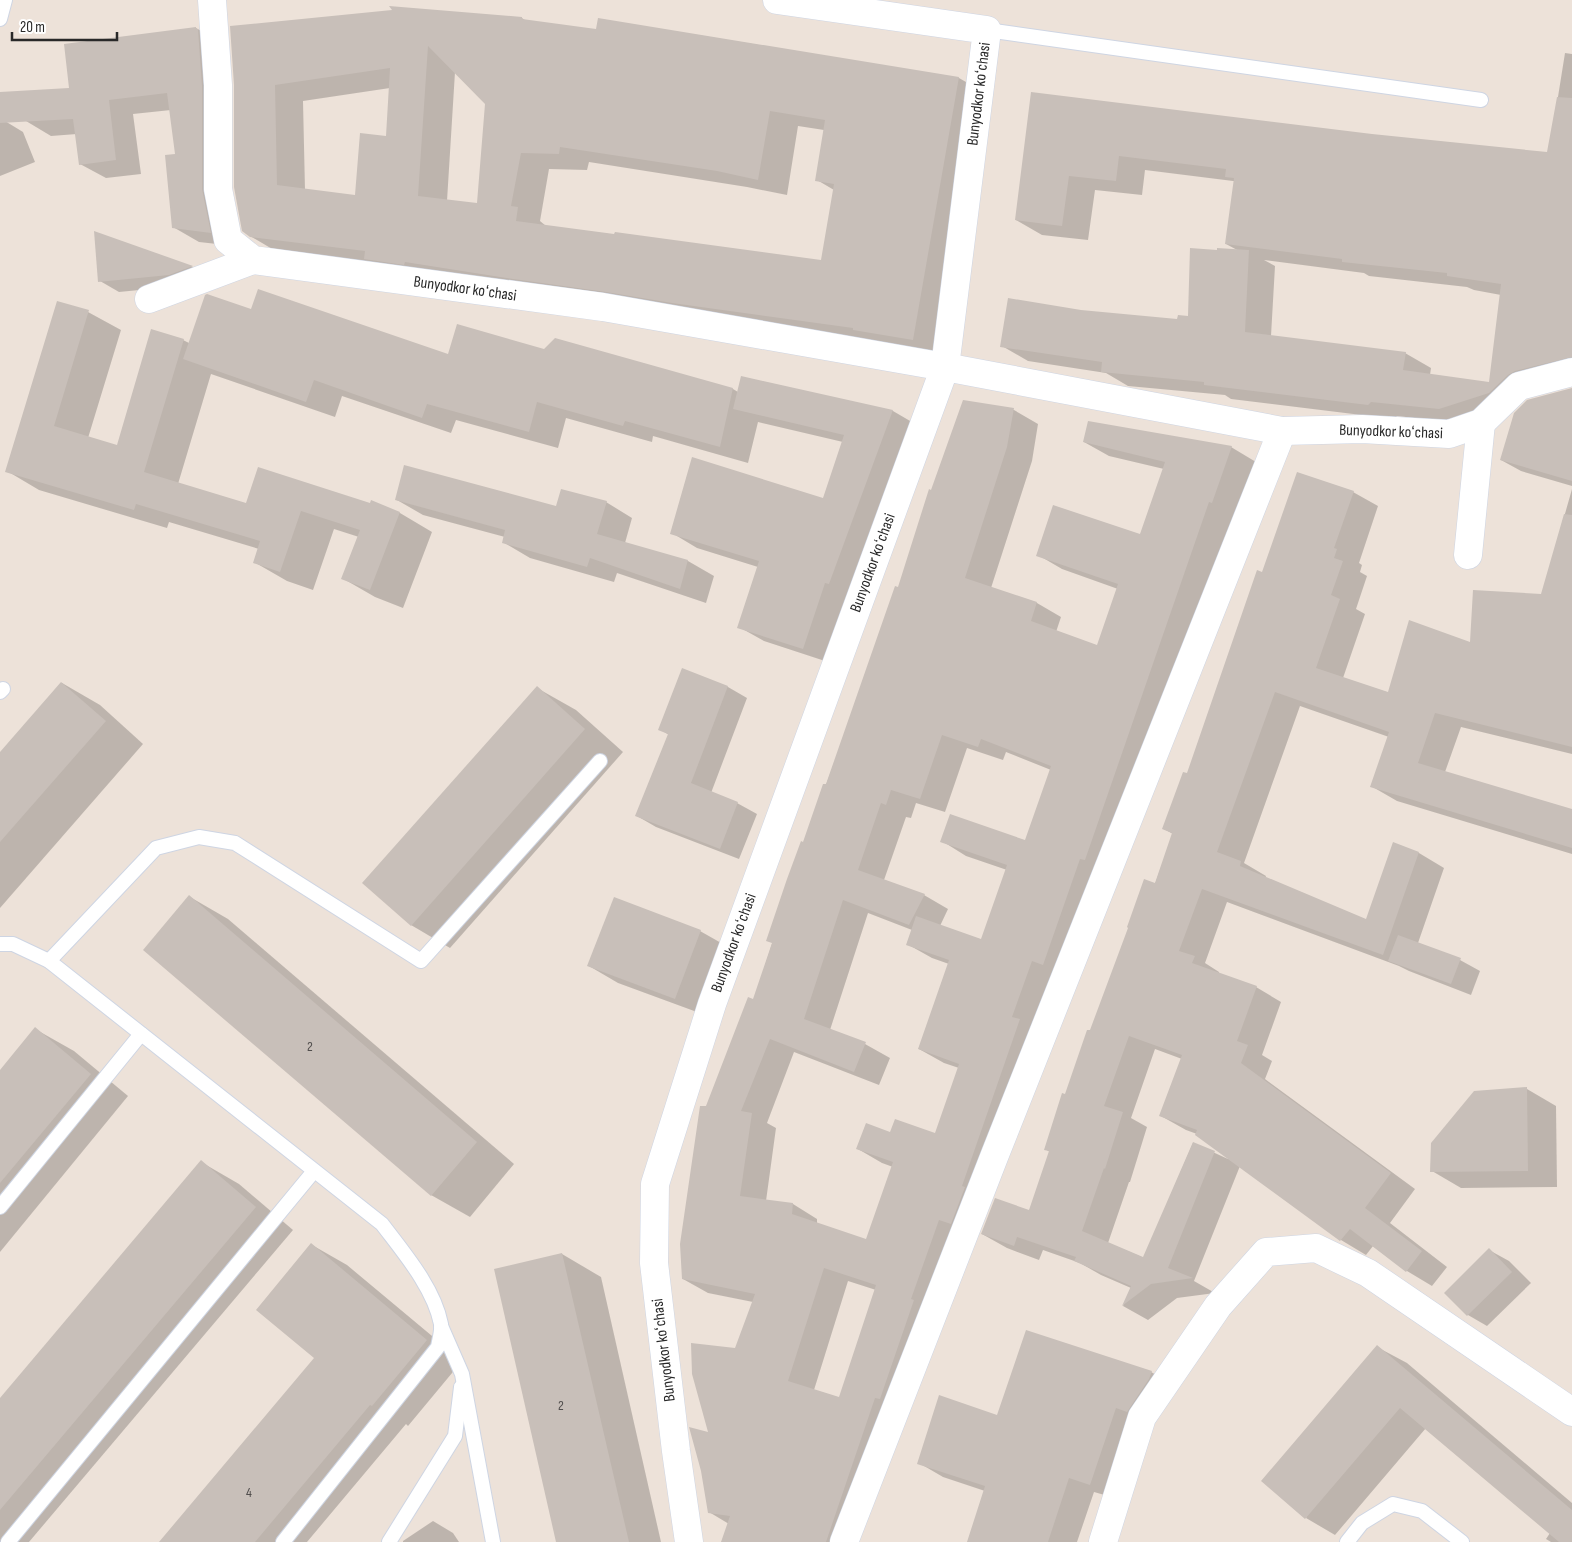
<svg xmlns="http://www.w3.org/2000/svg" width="1572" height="1542" viewBox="0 0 1572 1542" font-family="'Sofia Sans Condensed',sans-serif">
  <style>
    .shadow { fill: #0003; fill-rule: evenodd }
    .building { fill: #c8bfb9; fill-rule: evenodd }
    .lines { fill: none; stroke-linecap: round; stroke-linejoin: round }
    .lane-casing { stroke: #ced5e3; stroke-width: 16 }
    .street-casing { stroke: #ced5e3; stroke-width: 29 }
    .lane { stroke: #fff; stroke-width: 14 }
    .street { stroke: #fff; stroke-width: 28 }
    .labels { text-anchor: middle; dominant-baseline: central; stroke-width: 5; stroke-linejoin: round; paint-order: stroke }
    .number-label { font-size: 14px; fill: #514e4d }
    .street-label { font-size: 16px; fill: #292929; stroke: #fff }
  </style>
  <rect width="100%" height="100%" fill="#ede2d9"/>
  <!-- shadow -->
  <g class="shadow">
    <path d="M 522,18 L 526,21 L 597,31 L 599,19 L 959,78 L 987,94 L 942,355 L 279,253 L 250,236 L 235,85 ZM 455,72 L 486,104 L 479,205 L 447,201 ZM 390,88 L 387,137 L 356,196 L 305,190 L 303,101 ZM 798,126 L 824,130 L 817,180 L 834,190 L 822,261 L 546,226 L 540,221 L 549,169 L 587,170 L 589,162 L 747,187 L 787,195 Z"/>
    <path d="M 196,28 L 221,42 L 227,204 L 235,246 L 199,242 L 173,227 L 177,155 L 171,110 L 133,114 L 141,174 L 106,178 L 80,164 L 77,134 L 51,136 L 26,121 L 71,89 Z"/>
    <path d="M 1565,53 L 1572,54 L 1572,377 L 1466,424 L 1397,416 L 1394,419 L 1231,399 L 1225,395 L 1128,386 L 1106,373 L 1028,361 L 1002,346 L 1081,311 L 1178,321 L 1189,318 L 1239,251 L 1226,244 L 1235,181 L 1233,181 L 1145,170 L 1142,195 L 1095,190 L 1088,240 L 1042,235 L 1016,220 L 1032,94 L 1372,135 L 1549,153 ZM 1264,260 L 1364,273 L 1369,276 L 1467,287 L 1474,290 L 1501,295 L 1490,384 L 1430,375 L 1431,368 L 1405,353 L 1271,336 L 1275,266 Z"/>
    <path d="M 0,118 L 23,132 L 35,162 L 0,176 Z"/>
    <path d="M 95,233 L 193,267 L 211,277 L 190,285 L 119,292 L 100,281 Z"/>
    <path d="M 252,311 L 448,355 L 545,350 L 555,339 L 733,389 L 738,392 L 742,377 L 893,411 L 917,425 L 828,662 L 764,641 L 739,627 L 758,567 L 697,548 L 672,533 L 823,500 L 843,442 L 758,422 L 748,463 L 653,436 L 652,442 L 566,418 L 558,448 L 456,420 L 451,433 L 342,396 L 335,417 L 211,374 L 178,484 L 247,504 L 371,504 L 372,502 L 400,513 L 432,532 L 403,608 L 375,597 L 342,578 L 359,537 L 334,529 L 313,590 L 287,581 L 254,562 L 259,549 L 169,522 L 167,528 L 39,490 L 7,471 L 88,312 L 121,330 L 88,438 L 117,447 L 183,340 L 189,343 Z"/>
    <path d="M 964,401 L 1014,410 L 1038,424 L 1032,461 L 991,588 L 1037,603 L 1061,617 L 1056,632 L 1098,646 L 1118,589 L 1062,569 L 1038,555 L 1140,536 L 1164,469 L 1109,456 L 1084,442 L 1231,447 L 1256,462 L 855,1542 L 722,1542 L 729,1524 L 709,1512 L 710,1434 L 736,1349 L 753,1302 L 708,1293 L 683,1279 L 706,1108 L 754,1000 L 804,844 L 899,589 ZM 967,748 L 1003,760 L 1006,752 L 1051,770 L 1026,841 L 942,841 L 966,856 L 1007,870 L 982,940 L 940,926 L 948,909 L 924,895 L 884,880 L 906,817 L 911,818 L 916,803 L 945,812 ZM 868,913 L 912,930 L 907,944 L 932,958 L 949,964 L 919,1049 L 944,1063 L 959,1068 L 936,1135 L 891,1133 L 858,1149 L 882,1163 L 893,1167 L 867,1241 L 817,1224 L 817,1219 L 793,1204 L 766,1201 L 776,1128 L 767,1123 L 794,1052 L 879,1085 L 890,1058 L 865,1044 L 830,1030 ZM 848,1281 L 876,1290 L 840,1398 L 814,1390 Z"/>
    <path d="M 1572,416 L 1572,486 L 1521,471 L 1501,460 Z"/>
    <path d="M 1572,489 L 1572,754 L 1461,727 L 1445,772 L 1572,810 L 1572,854 L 1397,801 L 1371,786 L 1389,737 L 1300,706 L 1244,863 L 1266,876 L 1265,879 L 1367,921 L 1394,844 L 1419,853 L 1444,868 L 1418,943 L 1460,960 L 1480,971 L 1471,995 L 1409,971 L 1399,966 L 1227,902 L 1205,963 L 1219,972 L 1219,974 L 1256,987 L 1281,1002 L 1262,1055 L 1272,1061 L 1265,1079 L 1415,1189 L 1390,1223 L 1447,1267 L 1432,1286 L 1407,1271 L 1373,1246 L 1366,1255 L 1341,1240 L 1240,1166 L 1194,1281 L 1215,1293 L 1177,1298 L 1148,1320 L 1123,1306 L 1131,1288 L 1101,1275 L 1080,1263 L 1043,1250 L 1039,1260 L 1007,1248 L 982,1234 L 1029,1212 L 1050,1152 L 1045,1149 L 1090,1032 L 1155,884 L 1173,834 L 1164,829 L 1188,775 L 1263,574 L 1353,492 L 1378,506 L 1359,563 L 1362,565 L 1360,572 L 1367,576 L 1356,609 L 1365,614 L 1343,678 L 1389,693 L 1471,643 L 1542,595 ZM 1155,1049 L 1182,1059 L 1161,1116 L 1186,1130 L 1197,1134 L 1228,1158 L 1228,1159 L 1193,1143 L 1144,1258 L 1108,1243 L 1129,1182 L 1130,1182 L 1147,1127 L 1131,1118 Z"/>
    <path d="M 397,500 L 557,507 L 606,502 L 632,518 L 625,543 L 688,561 L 714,576 L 706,603 L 617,573 L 614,582 L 530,558 L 503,542 L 505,537 L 423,515 Z"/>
    <path d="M 682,670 L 728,687 L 747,698 L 711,793 L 737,803 L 757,814 L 739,859 L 656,827 L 637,816 L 669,735 L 660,729 Z"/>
    <path d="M 62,683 L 100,705 L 143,744 L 0,908 L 0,754 Z"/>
    <path d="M 537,688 L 576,710 L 623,752 L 450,948 L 411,925 Z"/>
    <path d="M 190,897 L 228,919 L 514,1164 L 470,1217 L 431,1195 Z"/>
    <path d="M 700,931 L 730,948 L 705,1015 L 618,983 L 589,966 Z"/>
    <path d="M 35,1029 L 74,1051 L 128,1096 L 0,1252 L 0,1072 Z"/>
    <path d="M 1527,1089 L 1556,1106 L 1557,1187 L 1461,1188 L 1432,1171 Z"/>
    <path d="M 201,1162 L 239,1184 L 293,1230 L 29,1542 L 0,1542 L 0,1400 Z"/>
    <path d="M 312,1245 L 347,1265 L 462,1361 L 408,1426 L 406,1424 L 307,1542 L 161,1542 L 316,1358 Z"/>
    <path d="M 1489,1250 L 1509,1261 L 1531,1283 L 1487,1326 L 1468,1315 L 1446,1293 Z"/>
    <path d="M 562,1254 L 601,1277 L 661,1542 L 557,1542 Z"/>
    <path d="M 1377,1347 L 1407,1363 L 1572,1503 L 1572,1542 L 1551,1542 L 1546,1539 L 1550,1533 L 1426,1428 L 1335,1535 L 1306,1518 Z"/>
    <path d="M 1151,1372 L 1176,1386 L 1152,1425 L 1115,1498 L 1094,1492 L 1077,1542 L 968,1542 L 985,1491 L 943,1477 L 919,1463 L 998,1416 Z"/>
    <path d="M 433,1521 L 453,1533 L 459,1542 L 403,1542 L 403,1541 Z"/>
  </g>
  <!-- building -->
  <g class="building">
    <path d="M 389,6 L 522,17 L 522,19 L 596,29 L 598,18 L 959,77 L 913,340 L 853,330 L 853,328 L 672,303 L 606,292 L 500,277 L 405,262 L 404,265 L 364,259 L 365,251 L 250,237 L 242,231 L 234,187 L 234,85 L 230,26 L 392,10 ZM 428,46 L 485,104 L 477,203 L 418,196 ZM 390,68 L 386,136 L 360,133 L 355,195 L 277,185 L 275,85 ZM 770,111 L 825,120 L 815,181 L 834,184 L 821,260 L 615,232 L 614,234 L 516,221 L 518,207 L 511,206 L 521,153 L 559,154 L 560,147 L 717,171 L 758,180 Z"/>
    <path d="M 196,27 L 196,29 L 198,29 L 202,86 L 202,189 L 211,233 L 172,228 L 165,155 L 175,154 L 167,93 L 109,100 L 116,160 L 79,165 L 73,119 L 0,123 L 0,92 L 69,88 L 64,44 Z"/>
    <path d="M 1031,92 L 1372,134 L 1547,152 L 1557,97 L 1572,98 L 1572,357 L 1515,371 L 1508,375 L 1489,393 L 1439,409 L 1371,402 L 1368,405 L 1204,385 L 1204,382 L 1101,372 L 1102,362 L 1000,347 L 1008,298 L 1081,310 L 1177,319 L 1178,315 L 1188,316 L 1190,248 L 1217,250 L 1217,248 L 1249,250 L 1245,332 L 1406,352 L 1403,370 L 1489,382 L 1501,284 L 1447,276 L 1447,273 L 1342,262 L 1342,259 L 1225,244 L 1234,178 L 1225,177 L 1226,169 L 1119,156 L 1116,181 L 1069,176 L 1062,226 L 1015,220 Z"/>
    <path d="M 94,231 L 193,266 L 169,275 L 98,282 Z"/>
    <path d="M 258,289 L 448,354 L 457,324 L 544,349 L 555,338 L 733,388 L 720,447 L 625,421 L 623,426 L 537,402 L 529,432 L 427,404 L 422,418 L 314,380 L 306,402 L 183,359 L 205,295 L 207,294 L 251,309 Z"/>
    <path d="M 57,301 L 89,310 L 54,426 L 117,445 L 151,329 L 184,339 L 144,472 L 246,503 L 258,467 L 370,503 L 371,500 L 400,512 L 370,590 L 341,579 L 360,530 L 301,511 L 280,572 L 253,563 L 260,541 L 136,504 L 134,510 L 5,472 Z"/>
    <path d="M 741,376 L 893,410 L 829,584 L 825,583 L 803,649 L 737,628 L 759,561 L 670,534 L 692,457 L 823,498 L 844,435 L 733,409 Z"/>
    <path d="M 1572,388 L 1572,481 L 1500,460 L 1514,413 L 1527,400 Z"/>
    <path d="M 963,400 L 1014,408 L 1007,447 L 965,578 L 1037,602 L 1031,621 L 1097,645 L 1118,584 L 1036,556 L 1053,505 L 1140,534 L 1165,462 L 1083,442 L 1088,421 L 1232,446 L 1212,503 L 1209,502 L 1085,860 L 1080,859 L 1043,965 L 1032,961 L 1012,1017 L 1020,1019 L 962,1186 L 965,1187 L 951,1224 L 939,1220 L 911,1299 L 914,1300 L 880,1399 L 875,1398 L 826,1542 L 721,1542 L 730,1516 L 708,1513 L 701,1471 L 689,1427 L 708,1432 L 692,1374 L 691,1343 L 735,1348 L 755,1294 L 682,1279 L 680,1244 L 700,1106 L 706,1106 L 748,997 L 753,999 L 772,943 L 766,941 L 787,879 L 801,841 L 803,842 L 823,784 L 826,784 L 895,586 L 898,587 L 929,489 L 931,490 ZM 942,735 L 978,747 L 981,739 L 1051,766 L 1025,840 L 950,814 L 940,842 L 1007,865 L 981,939 L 916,916 L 906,945 L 949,960 L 918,1049 L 959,1064 L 935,1133 L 895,1119 L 890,1132 L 866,1123 L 856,1149 L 893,1162 L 866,1239 L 792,1214 L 793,1203 L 740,1196 L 752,1113 L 741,1111 L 770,1039 L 854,1072 L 866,1042 L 804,1019 L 843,900 L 909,925 L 925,894 L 858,870 L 881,803 L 886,805 L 891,790 L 920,799 ZM 824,1268 L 876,1285 L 839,1397 L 788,1381 Z"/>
    <path d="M 404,465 L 556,506 L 561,489 L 607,501 L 597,534 L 688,560 L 680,589 L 590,558 L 587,567 L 502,543 L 505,530 L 395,500 Z"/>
    <path d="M 1297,472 L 1354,491 L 1334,548 L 1337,549 L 1334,558 L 1343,561 L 1331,595 L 1340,599 L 1316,668 L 1388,692 L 1409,620 L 1470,642 L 1473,590 L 1541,594 L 1564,514 L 1572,515 L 1572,747 L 1435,713 L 1418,763 L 1572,809 L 1572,848 L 1370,787 L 1389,732 L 1275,692 L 1217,852 L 1241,861 L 1240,866 L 1366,919 L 1393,842 L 1419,852 L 1383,955 L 1202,889 L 1179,951 L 1195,956 L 1192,963 L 1257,986 L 1237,1041 L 1248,1045 L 1241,1063 L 1391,1173 L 1365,1208 L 1422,1251 L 1406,1272 L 1350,1229 L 1340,1241 L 1195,1135 L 1197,1130 L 1159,1116 L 1182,1055 L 1129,1036 L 1104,1106 L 1123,1112 L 1105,1169 L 1104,1168 L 1082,1231 L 1143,1257 L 1193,1142 L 1215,1151 L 1168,1268 L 1193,1278 L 1151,1284 L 1122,1306 L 1131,1286 L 1074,1261 L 1076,1257 L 1017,1237 L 1014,1246 L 981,1234 L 995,1198 L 1029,1210 L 1049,1151 L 1044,1150 L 1062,1093 L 1065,1094 L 1087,1030 L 1090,1030 L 1128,928 L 1127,927 L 1144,879 L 1155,883 L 1172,833 L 1162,829 L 1183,772 L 1187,773 L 1257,570 L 1262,572 Z"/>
    <path d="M 682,668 L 728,686 L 691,783 L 738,802 L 720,849 L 635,816 L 668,734 L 658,730 Z"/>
    <path d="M 61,682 L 106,721 L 0,842 L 0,752 Z"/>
    <path d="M 537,686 L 585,729 L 411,926 L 362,883 Z"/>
    <path d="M 189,895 L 477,1142 L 431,1196 L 143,950 Z"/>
    <path d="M 614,897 L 701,930 L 675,999 L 587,966 Z"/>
    <path d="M 1398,935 L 1461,958 L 1451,984 L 1388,961 Z"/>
    <path d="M 35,1027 L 91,1074 L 0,1183 L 0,1070 Z"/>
    <path d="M 1527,1087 L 1528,1171 L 1430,1172 L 1431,1143 L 1474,1091 Z"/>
    <path d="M 201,1160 L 256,1207 L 0,1510 L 0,1398 Z"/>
    <path d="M 311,1243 L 427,1340 L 372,1406 L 370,1405 L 255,1542 L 159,1542 L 314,1358 L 256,1310 Z"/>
    <path d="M 1489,1248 L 1512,1272 L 1467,1316 L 1444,1293 Z"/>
    <path d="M 562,1253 L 629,1542 L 556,1542 L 494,1269 Z"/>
    <path d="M 1026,1330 L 1152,1371 L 1149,1379 L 1127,1412 L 1116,1408 L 1090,1485 L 1069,1478 L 1048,1542 L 967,1542 L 985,1486 L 917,1464 L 939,1395 L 997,1415 Z"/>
    <path d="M 1377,1345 L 1572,1510 L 1572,1542 L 1559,1542 L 1400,1408 L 1305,1519 L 1261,1481 Z"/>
  </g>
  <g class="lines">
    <!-- lane casing -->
    <g class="lane-casing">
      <g id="lane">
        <path d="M 0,19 L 5,0"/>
        <path d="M 987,30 L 1481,100"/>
        <path d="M 0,692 L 3,689"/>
        <path d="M 0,944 L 13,944 L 49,961 L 382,1224 C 404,1253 434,1288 441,1324 C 442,1331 439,1340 438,1347 L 283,1542"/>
        <path d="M 49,961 L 156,848 L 199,837 L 235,843 L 421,961 L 600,761"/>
        <path d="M 0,1207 L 141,1034"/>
        <path d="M 441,1326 L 462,1374 L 493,1542"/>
        <path d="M 8,1542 L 314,1171"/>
        <path d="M 389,1542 L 455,1436 L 461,1387"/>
        <path d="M 1347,1542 L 1362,1523 L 1393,1504 L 1422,1511 L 1462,1542"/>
      </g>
    </g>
    <!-- street casing -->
    <g class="street-casing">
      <g id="street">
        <path d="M 212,0 L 218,85 L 218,189 L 228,240 L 253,260 L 603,307 L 945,367 L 712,1004 L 655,1184 L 654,1263 L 676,1451 L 689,1542"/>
        <path d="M 777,0 L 987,30 L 945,367 L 1282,431 L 1362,429 L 1449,434 L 1481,423 L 1519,386 L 1572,372"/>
        <path d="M 149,299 L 253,260"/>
        <path d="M 1468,555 L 1481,423"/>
        <path d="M 844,1542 L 994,1157 L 1282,431"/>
        <path d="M 1103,1542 L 1142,1417 L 1218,1306 L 1266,1252 L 1316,1248 L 1368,1273 L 1572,1412"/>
      </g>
    </g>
    <!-- lane -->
    <use href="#lane" class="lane"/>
    <!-- street -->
    <use href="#street" class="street"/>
  </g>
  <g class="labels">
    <!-- number labels -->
    <g class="number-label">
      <text x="310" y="1046">2</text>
      <text x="561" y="1405">2</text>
      <text x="249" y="1492">4</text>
    </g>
    <!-- street labels -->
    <g class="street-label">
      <text transform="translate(979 94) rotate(-83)">Bunyodkor koʻchasi</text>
      <text transform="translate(465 289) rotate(8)">Bunyodkor koʻchasi</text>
      <text transform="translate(1391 432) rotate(2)">Bunyodkor koʻchasi</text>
      <text transform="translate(873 563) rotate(-70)">Bunyodkor koʻchasi</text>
      <text transform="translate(734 943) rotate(-70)">Bunyodkor koʻchasi</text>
      <text transform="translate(664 1350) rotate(-97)">Bunyodkor koʻchasi</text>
    </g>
  </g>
  <!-- scale -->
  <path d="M12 32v8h105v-8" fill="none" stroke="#292929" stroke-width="2.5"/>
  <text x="20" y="32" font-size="15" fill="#292929" stroke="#ffffff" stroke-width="4" paint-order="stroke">20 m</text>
</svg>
